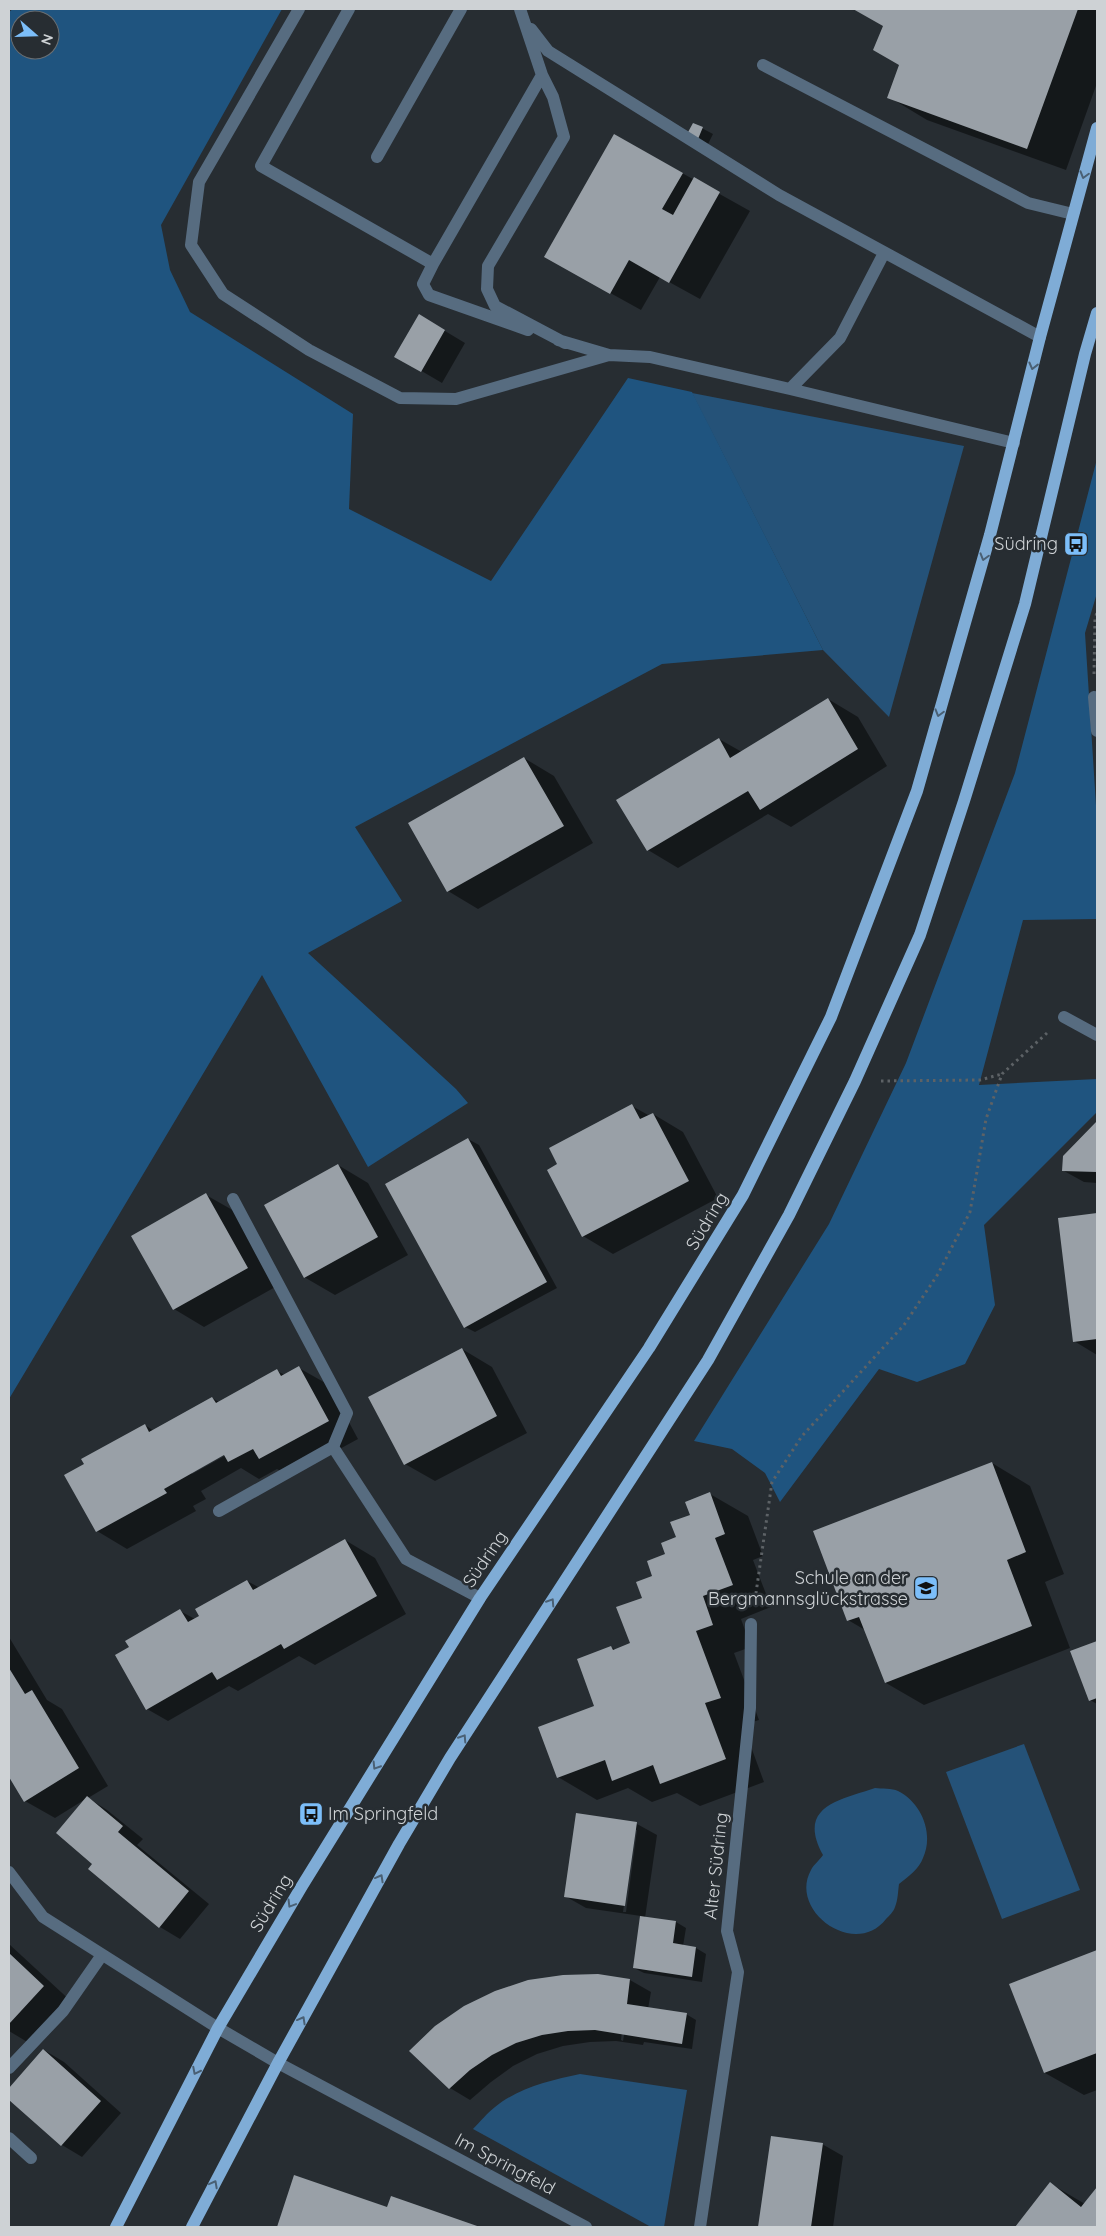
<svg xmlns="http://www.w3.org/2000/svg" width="1106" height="2236" viewBox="0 0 1106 2236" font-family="Quicksand,sans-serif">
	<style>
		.green { fill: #255278 }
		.forest { fill: #1f547f; fill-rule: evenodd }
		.shadow { fill: #0007; fill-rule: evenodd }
		.building { fill: #99a0a7 }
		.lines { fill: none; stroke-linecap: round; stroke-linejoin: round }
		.path { stroke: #5d6266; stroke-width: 3; stroke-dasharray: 2.5 4; stroke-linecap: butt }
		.minor { stroke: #576c80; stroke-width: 12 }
		.major { stroke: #7facd6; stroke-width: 12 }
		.oneway { stroke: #4a6074 }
		.labels { text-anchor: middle; stroke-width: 5; stroke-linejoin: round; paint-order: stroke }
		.poi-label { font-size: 18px; fill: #ced2d5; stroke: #272d32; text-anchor: end }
		.street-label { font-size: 18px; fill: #ced2d5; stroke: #272d32 }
	</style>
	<rect width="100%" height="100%" fill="#272d32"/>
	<path class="green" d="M 692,393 L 964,446 L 889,717 L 823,650 Z
		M 1024,1744 L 1080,1890 L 1002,1919 L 946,1772 Z
		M 875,1788 C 882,1789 892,1788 898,1791 C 922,1803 934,1834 923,1858 C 919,1869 908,1877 899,1884 C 898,1891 898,1900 895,1907 C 894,1911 889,1916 886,1919 C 855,1959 788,1911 811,1870 C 814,1864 820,1860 823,1855 C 796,1806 840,1800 875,1788 Z
		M 580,2074 L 687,2090 L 664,2227 L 651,2227 L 473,2129 C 480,2122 487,2113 495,2107 C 518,2088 551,2080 580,2074 Z"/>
	<path class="forest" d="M 13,9 L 282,9 L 161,225 L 170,270 L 190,312 L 353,414 L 349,509 L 491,581 L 628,378 L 692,392 L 823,650 L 662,664 L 355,827 L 402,901 L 308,953 L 456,1089 L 468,1103 L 368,1167 L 262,975 L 9,1399 L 9,12 ZM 20,20 L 50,20 L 50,50 L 20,50 Z
		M 1097,459 L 1097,593 L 1085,633 L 1097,821 L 1097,919 L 1023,920 L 979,1085 L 1097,1079 L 1097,1112 L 984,1225 L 995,1305 L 965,1364 L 917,1382 L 879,1369 L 780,1502 L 765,1473 L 732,1449 L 694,1441 L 829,1224 L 906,1063 L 1015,773 Z"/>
	<path class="shadow" d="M 856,9 L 1097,9 L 1097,83 L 1066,170 L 927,120 L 889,97 L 900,65 L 885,26 Z
		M 694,124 L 713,134 L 708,144 L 699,139 Z
		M 614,135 L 750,211 L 700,299 L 660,277 L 641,310 L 576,274 Z
		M 420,316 L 465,343 L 442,383 L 396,356 Z
		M 828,699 L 858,717 L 887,766 L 791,827 L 768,814 L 678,868 L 648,850 L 719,739 L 742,752 Z
		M 524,758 L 554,776 L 593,843 L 478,909 L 448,891 Z
		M 632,1106 L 650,1116 L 653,1114 L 683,1132 L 718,1198 L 613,1254 L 583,1236 L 559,1165 Z
		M 1097,1123 L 1097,1183 L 1084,1182 L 1064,1171 L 1064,1156 Z
		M 468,1139 L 479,1145 L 557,1288 L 475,1332 L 465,1327 Z
		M 338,1165 L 368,1183 L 408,1255 L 335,1295 L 304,1277 Z
		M 206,1195 L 236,1212 L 277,1286 L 204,1327 L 174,1309 Z
		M 1097,1215 L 1097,1355 L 1074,1341 L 1059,1219 Z
		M 462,1349 L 492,1367 L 527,1433 L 435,1481 L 405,1464 Z
		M 299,1368 L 329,1385 L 358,1439 L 290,1476 L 277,1469 L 259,1479 L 241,1468 L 201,1491 L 206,1499 L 193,1506 L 196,1511 L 127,1549 L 97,1531 L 86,1464 L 145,1425 L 154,1431 L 212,1398 L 219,1402 L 277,1371 L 285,1375 ZM 229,1450 L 230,1453 L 192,1474 L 191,1472 Z
		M 992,1463 L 1030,1486 L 1064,1574 L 1045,1582 L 1070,1648 L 924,1705 L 886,1683 L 865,1630 L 848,1620 Z
		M 710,1494 L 748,1516 L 763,1556 L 753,1560 L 771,1607 L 741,1619 L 751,1647 L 734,1653 L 759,1720 L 743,1725 L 764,1782 L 700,1806 L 677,1793 L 652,1802 L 628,1788 L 597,1800 L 558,1777 L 596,1707 L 611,1647 L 616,1650 L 631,1644 L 644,1598 L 654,1577 L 691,1515 Z
		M 345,1540 L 375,1558 L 406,1614 L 315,1665 L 299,1656 L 238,1691 L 229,1686 L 168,1721 L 147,1709 L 130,1648 L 180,1611 L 195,1619 L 247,1581 L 260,1588 Z
		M 9,1637 L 47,1700 L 62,1709 L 108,1786 L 88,1798 L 107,1810 L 143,1839 L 137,1845 L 209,1904 L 180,1939 L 160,1927 L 94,1863 L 84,1800 L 55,1818 L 25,1801 L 9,1775 Z
		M 1097,1642 L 1097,1704 L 1090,1700 L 1072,1652 Z
		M 637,1824 L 657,1835 L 645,1918 L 676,1922 L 686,1928 L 683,1946 L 696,1948 L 706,1954 L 702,1982 L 644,1973 L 634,1968 L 641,1916 L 586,1908 L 565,1896 ZM 635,1830 L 637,1830 L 626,1912 L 623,1912 Z
		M 9,1944 L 74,2004 L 34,2046 L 9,2031 Z
		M 1097,1951 L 1097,2090 L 1084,2095 L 1045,2073 L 1011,1985 Z
		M 598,1976 L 630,1980 L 651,1992 L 648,2009 L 686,2014 L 696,2020 L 692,2049 L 644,2042 L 643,2045 L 616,2041 L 590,2042 L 563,2046 L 537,2054 L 513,2066 L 491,2082 L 470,2100 L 450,2088 L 410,2051 ZM 623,2022 L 626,2023 L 623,2041 L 621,2040 Z
		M 44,2050 L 64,2062 L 121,2113 L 82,2157 L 62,2145 L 9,2098 L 9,2089 Z
		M 772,2137 L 822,2144 L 843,2156 L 833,2227 L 759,2227 Z
		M 295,2177 L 388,2209 L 391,2198 L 477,2227 L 278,2227 Z
		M 1051,2184 L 1085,2204 L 1097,2189 L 1097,2227 L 1016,2227 Z"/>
	<path class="building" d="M 853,9 L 1078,9 L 1027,149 L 887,98 L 899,65 L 873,50 L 883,26 Z
		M 693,123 L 703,127 L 698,139 L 687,134 Z
		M 614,134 L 683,173 L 662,209 L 673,215 L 694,177 L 720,192 L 669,283 L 629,260 L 610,294 L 544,257 Z
		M 419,314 L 445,330 L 421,372 L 394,357 Z
		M 828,698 L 858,749 L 760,810 L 748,791 L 647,851 L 616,800 L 719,738 L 730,758 Z
		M 524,757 L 564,826 L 447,892 L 408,823 Z
		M 632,1104 L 640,1119 L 653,1113 L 689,1181 L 582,1237 L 547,1170 L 557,1164 L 549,1148 Z
		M 1097,1121 L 1097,1172 L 1062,1171 L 1063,1156 Z
		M 468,1138 L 547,1282 L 464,1328 L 385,1184 Z
		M 338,1164 L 378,1237 L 304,1278 L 264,1205 Z
		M 206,1193 L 248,1268 L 173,1310 L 131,1236 Z
		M 1097,1213 L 1097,1339 L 1073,1342 L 1058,1218 Z
		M 462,1348 L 497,1416 L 404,1465 L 368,1397 Z
		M 299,1366 L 329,1421 L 259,1459 L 253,1449 L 228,1462 L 224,1455 L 164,1489 L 167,1493 L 96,1532 L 64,1475 L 84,1464 L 81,1459 L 145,1424 L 149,1432 L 212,1397 L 216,1403 L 277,1369 L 281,1376 Z
		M 992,1462 L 1026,1552 L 1007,1560 L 1032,1626 L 885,1683 L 859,1617 L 847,1621 L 813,1531 Z
		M 710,1492 L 725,1534 L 715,1538 L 733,1585 L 703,1596 L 713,1625 L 696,1631 L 721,1698 L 705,1703 L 726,1759 L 660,1784 L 653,1765 L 612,1781 L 605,1760 L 557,1778 L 538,1727 L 594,1706 L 577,1659 L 611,1646 L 613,1650 L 630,1643 L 616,1607 L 642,1598 L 636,1582 L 652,1576 L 647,1561 L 665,1554 L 661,1543 L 676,1537 L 670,1522 L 690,1515 L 685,1502 Z
		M 345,1539 L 377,1596 L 284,1649 L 281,1644 L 217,1680 L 212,1672 L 146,1710 L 115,1655 L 129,1647 L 125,1641 L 180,1609 L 188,1622 L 199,1616 L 195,1609 L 247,1580 L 253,1590 Z
		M 1097,1641 L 1097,1698 L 1089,1701 L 1070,1651 Z
		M 9,1668 L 25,1694 L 32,1690 L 79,1768 L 24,1802 L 9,1777 Z
		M 87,1796 L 123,1826 L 118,1832 L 189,1891 L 159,1928 L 88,1869 L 92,1864 L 56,1833 Z
		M 576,1813 L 637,1822 L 625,1906 L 564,1897 Z
		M 640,1916 L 676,1921 L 673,1943 L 696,1947 L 692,1977 L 633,1968 Z
		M 1097,1950 L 1097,2053 L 1044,2073 L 1009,1984 Z
		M 9,1953 L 44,1986 L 9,2024 Z
		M 598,1974 L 630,1979 L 627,2004 L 687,2013 L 682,2044 L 595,2030 L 568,2031 L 542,2035 L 516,2043 L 492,2055 L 470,2070 L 449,2089 L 409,2051 L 435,2026 L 464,2006 L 495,1991 L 528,1980 L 563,1975 Z
		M 43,2049 L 101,2101 L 61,2146 L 9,2100 L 9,2088 Z
		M 771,2136 L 823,2143 L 811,2227 L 758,2227 Z
		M 294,2175 L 387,2207 L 391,2196 L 480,2227 L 277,2227 Z
		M 1050,2182 L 1081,2207 L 1097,2187 L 1097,2227 L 1015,2227 Z"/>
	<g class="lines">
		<path class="path" d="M 1094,674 L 1095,618 L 1097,613
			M 881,1081 L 980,1080 L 1002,1074
			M 755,1600 L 772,1482 L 802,1436 L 904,1325 L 938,1274 L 970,1212 L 986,1119 L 1002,1074 L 1047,1033"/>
		<path class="minor" d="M 299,9 L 199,182 L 191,245 L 223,294 L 309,350 L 400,398 L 456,399 L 609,355 L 650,357 L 790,389 L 1014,443
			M 349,9 L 261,166 L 433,264 L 542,75 L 520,9
			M 531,29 L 548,51 L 779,195 L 1040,337
			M 763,65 L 1028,203 L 1073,214
			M 542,75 L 553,97 L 564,137 L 488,266 L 487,289 L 495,306 L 565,343
			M 377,157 L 461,9
			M 433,264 L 423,284 L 429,295 L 528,330
			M 558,340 L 609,355
			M 790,389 L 840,338 L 884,253
			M 1094,697 L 1097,731
			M 1064,1017 L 1097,1035
			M 233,1199 L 347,1413 L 333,1447 L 406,1559 L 480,1598
			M 219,1511 L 333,1447
			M 9,1872 L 43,1917 L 218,2028 L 278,2063 L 586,2227
			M 9,2068 L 63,2011 L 102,1955
			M 9,2138 L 31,2158
			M 700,2227 L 738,1972 L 727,1931 L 750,1708 L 751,1624"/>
		<path class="major" d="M 116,2227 L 218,2028 L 302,1886 L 480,1598 L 649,1348 L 743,1195 L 831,1017 L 917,791 L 990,535 L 1040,337 L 1097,128
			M 192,2227 L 278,2063 L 399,1844 L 450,1758 L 708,1360 L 789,1215 L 855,1081 L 920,935 L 964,801 L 1025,604 L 1085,354 L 1097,313"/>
	</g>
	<defs><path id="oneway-chevron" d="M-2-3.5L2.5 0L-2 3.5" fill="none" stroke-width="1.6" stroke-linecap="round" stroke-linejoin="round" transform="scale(1.25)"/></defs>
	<g class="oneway">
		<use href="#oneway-chevron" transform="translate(1084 175) rotate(106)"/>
		<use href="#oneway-chevron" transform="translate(1033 366) rotate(104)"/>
		<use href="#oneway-chevron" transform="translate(984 557) rotate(106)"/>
		<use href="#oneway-chevron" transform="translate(939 713) rotate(106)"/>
		<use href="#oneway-chevron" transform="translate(551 1602) rotate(-57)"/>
		<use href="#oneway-chevron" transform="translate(463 1738) rotate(-57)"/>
		<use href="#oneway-chevron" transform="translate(376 1766) rotate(122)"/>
		<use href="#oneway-chevron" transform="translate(380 1878) rotate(-61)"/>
		<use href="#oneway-chevron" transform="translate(291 1904) rotate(121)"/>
		<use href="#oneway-chevron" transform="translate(302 2020) rotate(-61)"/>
		<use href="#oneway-chevron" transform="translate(196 2071) rotate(117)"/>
		<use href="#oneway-chevron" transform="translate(214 2184) rotate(-62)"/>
	</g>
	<defs>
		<symbol id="bus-square" viewBox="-11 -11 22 22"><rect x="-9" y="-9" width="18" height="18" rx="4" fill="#7cbef9" stroke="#272d32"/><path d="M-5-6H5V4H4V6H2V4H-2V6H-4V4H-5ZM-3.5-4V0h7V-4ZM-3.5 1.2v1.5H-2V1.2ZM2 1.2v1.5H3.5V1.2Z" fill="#111"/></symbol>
		<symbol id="school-square" viewBox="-11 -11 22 22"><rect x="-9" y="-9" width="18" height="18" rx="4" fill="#7cbef9" stroke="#272d32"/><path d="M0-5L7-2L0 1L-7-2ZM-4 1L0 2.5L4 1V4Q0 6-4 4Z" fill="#111"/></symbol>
	</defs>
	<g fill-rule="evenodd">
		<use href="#bus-square" x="1062" y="530" width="28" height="28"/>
		<use href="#school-square" x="912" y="1574" width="28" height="28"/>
		<use href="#bus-square" x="297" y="1800" width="28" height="28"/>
	</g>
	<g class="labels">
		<g class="poi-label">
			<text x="1058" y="550">Südring</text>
			<text x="908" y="1584">Schule an der<tspan x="908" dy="21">Bergmannsglückstrasse</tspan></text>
			<text x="328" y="1820" text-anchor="start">Im Springfeld</text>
		</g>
		<g class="street-label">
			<text transform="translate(707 1221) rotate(-59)" y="6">Südring</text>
			<text transform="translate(485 1559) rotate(-56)" y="6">Südring</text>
			<text transform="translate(716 1866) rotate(-84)" y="6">Alter Südring</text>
			<text transform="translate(271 1903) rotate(-59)" y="6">Südring</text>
			<text transform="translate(505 2164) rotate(28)" y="6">Im Springfeld</text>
		</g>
	</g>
	<rect width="1106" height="2236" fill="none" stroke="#ced2d5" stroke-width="20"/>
	<g transform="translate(35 35) rotate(110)"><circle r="24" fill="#272d32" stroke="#6a6f73"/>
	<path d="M0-4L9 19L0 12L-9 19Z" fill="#7cbef9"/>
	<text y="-8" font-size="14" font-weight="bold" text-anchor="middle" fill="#ced2d5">N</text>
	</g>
</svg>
